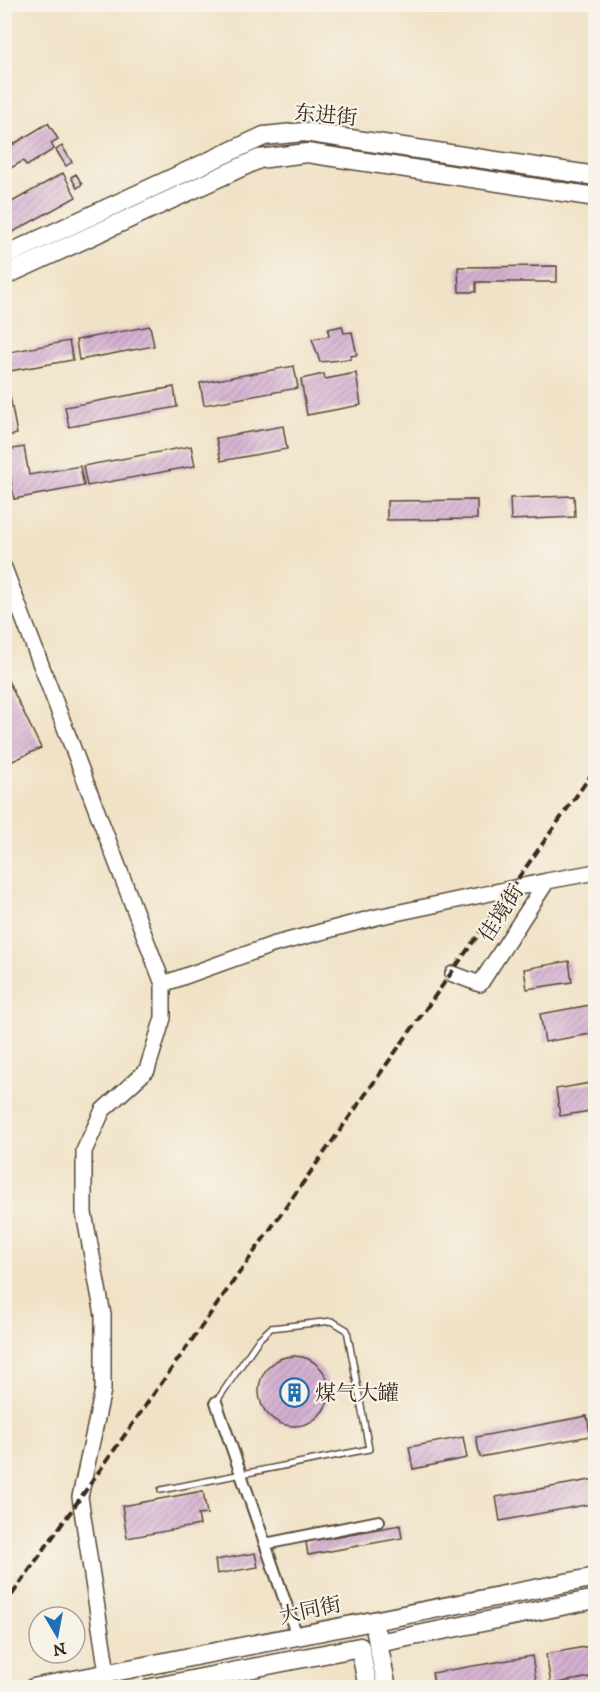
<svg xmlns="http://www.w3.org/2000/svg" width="600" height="1692" viewBox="0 0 600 1692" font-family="'IM FELL DW Pica','Noto Serif SC',serif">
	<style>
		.building { fill: url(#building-hatch) }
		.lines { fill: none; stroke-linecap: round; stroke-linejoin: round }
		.lane-casing { stroke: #564637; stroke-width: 8 }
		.street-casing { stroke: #564637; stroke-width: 14 }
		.secondary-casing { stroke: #564637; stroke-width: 18 }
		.primary-casing { stroke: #564637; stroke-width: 21 }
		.lane { stroke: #fff; stroke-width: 5 }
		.street { stroke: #fff; stroke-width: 10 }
		.secondary { stroke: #fff; stroke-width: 15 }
		.primary { stroke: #fff; stroke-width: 18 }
		.rail { stroke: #3b2a1e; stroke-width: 4; stroke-dasharray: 9 4.5; stroke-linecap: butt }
		.labels { text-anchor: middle; stroke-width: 4.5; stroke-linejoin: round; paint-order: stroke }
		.street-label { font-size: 21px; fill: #3b2a1e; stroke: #f7f3e8 }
		.poi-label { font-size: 21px; fill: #3b2a1e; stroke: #f7f3e8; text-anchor: start }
	</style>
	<defs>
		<pattern id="building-hatch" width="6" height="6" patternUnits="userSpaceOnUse" patternTransform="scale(1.5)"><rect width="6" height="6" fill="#d5b1d2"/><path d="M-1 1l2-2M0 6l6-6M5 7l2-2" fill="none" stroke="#ae90aa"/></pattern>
	</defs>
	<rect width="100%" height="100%" fill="#f7f3e8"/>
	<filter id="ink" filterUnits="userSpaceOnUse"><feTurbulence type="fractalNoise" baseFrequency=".0167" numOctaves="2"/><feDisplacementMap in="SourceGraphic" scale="12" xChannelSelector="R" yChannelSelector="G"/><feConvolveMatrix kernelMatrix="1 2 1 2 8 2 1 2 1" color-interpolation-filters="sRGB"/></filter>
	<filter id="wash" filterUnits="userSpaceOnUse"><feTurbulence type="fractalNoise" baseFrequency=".008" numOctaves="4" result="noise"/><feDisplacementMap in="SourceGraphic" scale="24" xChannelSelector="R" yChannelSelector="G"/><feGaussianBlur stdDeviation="1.35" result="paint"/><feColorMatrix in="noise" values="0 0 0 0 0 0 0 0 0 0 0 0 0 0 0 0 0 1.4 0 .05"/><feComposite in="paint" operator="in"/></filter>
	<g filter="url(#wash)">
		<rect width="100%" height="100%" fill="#f0e2c6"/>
		<g id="blocks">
			<path class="building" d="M 48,123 L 58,139 L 51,143 L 54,149 L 27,166 L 23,161 L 4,172 L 4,150 Z
				M 62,146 L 72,162 L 66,166 L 56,150 Z
				M 63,173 L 76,197 L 4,237 L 4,188 L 12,202 Z
				M 76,174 L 82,184 L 77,188 L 71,177 Z
				M 557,266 L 557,282 L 476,282 L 476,292 L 459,292 L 458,267 Z
				M 150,326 L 154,346 L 79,360 L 76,340 Z
				M 342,326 L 344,333 L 352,332 L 357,355 L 351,356 L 351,359 L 320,362 L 312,339 L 329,336 L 328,329 Z
				M 69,341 L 73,360 L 4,372 L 4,353 Z
				M 294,366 L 298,388 L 204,405 L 200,383 Z
				M 356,373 L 361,405 L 307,415 L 301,379 L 324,374 L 325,379 Z
				M 4,380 L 7,380 L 17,434 L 4,437 Z
				M 174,387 L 177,407 L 69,427 L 65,407 Z
				M 283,426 L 287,449 L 221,461 L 216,438 Z
				M 191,446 L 195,466 L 87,486 L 83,466 Z
				M 24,447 L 29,475 L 80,466 L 84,486 L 14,499 L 6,450 Z
				M 574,496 L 575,517 L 511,520 L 510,498 Z
				M 477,500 L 477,519 L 387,520 L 387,501 Z
				M 4,672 L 41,748 L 4,765 Z
				M 569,961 L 572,982 L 527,989 L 524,969 Z
				M 596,1004 L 596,1033 L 545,1042 L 540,1014 Z
				M 596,1082 L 596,1110 L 560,1116 L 556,1089 Z
				M259 1391a35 35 0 1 1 70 0a35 35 0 1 1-70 0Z
				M 587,1416 L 590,1436 L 480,1457 L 476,1437 Z
				M 463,1437 L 467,1458 L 413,1469 L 409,1447 Z
				M 596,1479 L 596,1503 L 500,1521 L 496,1497 Z
				M 203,1491 L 207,1514 L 198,1515 L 200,1525 L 127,1538 L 122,1506 Z
				M 400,1525 L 402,1538 L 308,1555 L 306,1542 Z
				M 255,1553 L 258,1567 L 217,1574 L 215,1560 Z
				M 596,1645 L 596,1676 L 551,1684 L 546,1654 Z
				M 532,1656 L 537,1686 L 435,1688 L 432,1673 Z"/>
		</g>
	</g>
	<g filter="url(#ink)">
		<use href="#blocks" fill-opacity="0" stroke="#564637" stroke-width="1.5"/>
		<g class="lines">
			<defs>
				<path id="lane" d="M 161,1490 L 369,1449 L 347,1330 L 332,1321 L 271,1328 L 259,1339 L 216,1402"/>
				<path id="street" d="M 216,1402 L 297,1636
					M 265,1544 L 379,1521"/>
				<path id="secondary" d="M 4,568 L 163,984 L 163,1018 L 147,1070 L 103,1110 L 84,1151 L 84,1213 L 103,1315 L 103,1390 L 80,1497 L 107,1673
					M 453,974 L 480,984 L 547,881 L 596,872
					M 163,984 L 272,945 L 377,917 L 547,881"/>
				<path id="primary" d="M 4,256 L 264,136 L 304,132 L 596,176
					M 4,276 L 259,159 L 307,153 L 596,197
					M 376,1633 L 387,1688
					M 378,1643 L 596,1599
					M 33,1688 L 596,1577
					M 151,1688 L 360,1647 L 368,1688"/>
			</defs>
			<use href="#lane" class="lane-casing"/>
			<use href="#street" class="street-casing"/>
			<use href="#secondary" class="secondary-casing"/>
			<use href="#primary" class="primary-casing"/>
			<use href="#lane" class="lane"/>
			<use href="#street" class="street"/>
			<use href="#secondary" class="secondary"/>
			<use href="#primary" class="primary"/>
			<path class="rail" d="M 4,1606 L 596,768"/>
		</g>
	</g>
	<defs>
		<symbol id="building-ring" viewBox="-11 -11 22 22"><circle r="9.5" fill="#f7f3e8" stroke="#1f6fb2" stroke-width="1.5"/><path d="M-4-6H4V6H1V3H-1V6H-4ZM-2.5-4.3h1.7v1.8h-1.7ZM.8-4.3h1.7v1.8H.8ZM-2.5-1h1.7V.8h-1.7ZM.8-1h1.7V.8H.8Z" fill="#1f6fb2"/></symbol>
	</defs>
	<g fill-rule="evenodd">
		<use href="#building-ring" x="278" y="1376" width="33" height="33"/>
	</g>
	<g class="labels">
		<g class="street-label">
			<text transform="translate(326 115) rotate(5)" y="7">东进街</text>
			<text transform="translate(501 913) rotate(-57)" y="7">佳境街</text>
			<text transform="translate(310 1610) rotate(-12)" y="7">大同街</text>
		</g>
		<g class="poi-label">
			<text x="315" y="1400">煤气大罐</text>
		</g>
	</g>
	<rect width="600" height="1692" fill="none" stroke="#f7f3e8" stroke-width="24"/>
	<g transform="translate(57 1635) rotate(170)"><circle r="28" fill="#f7f3e8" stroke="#aca397" stroke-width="1.5"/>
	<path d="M0-4.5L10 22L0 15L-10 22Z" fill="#1f6fb2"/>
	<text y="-9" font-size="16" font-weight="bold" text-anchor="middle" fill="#3b2a1e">N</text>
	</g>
</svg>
